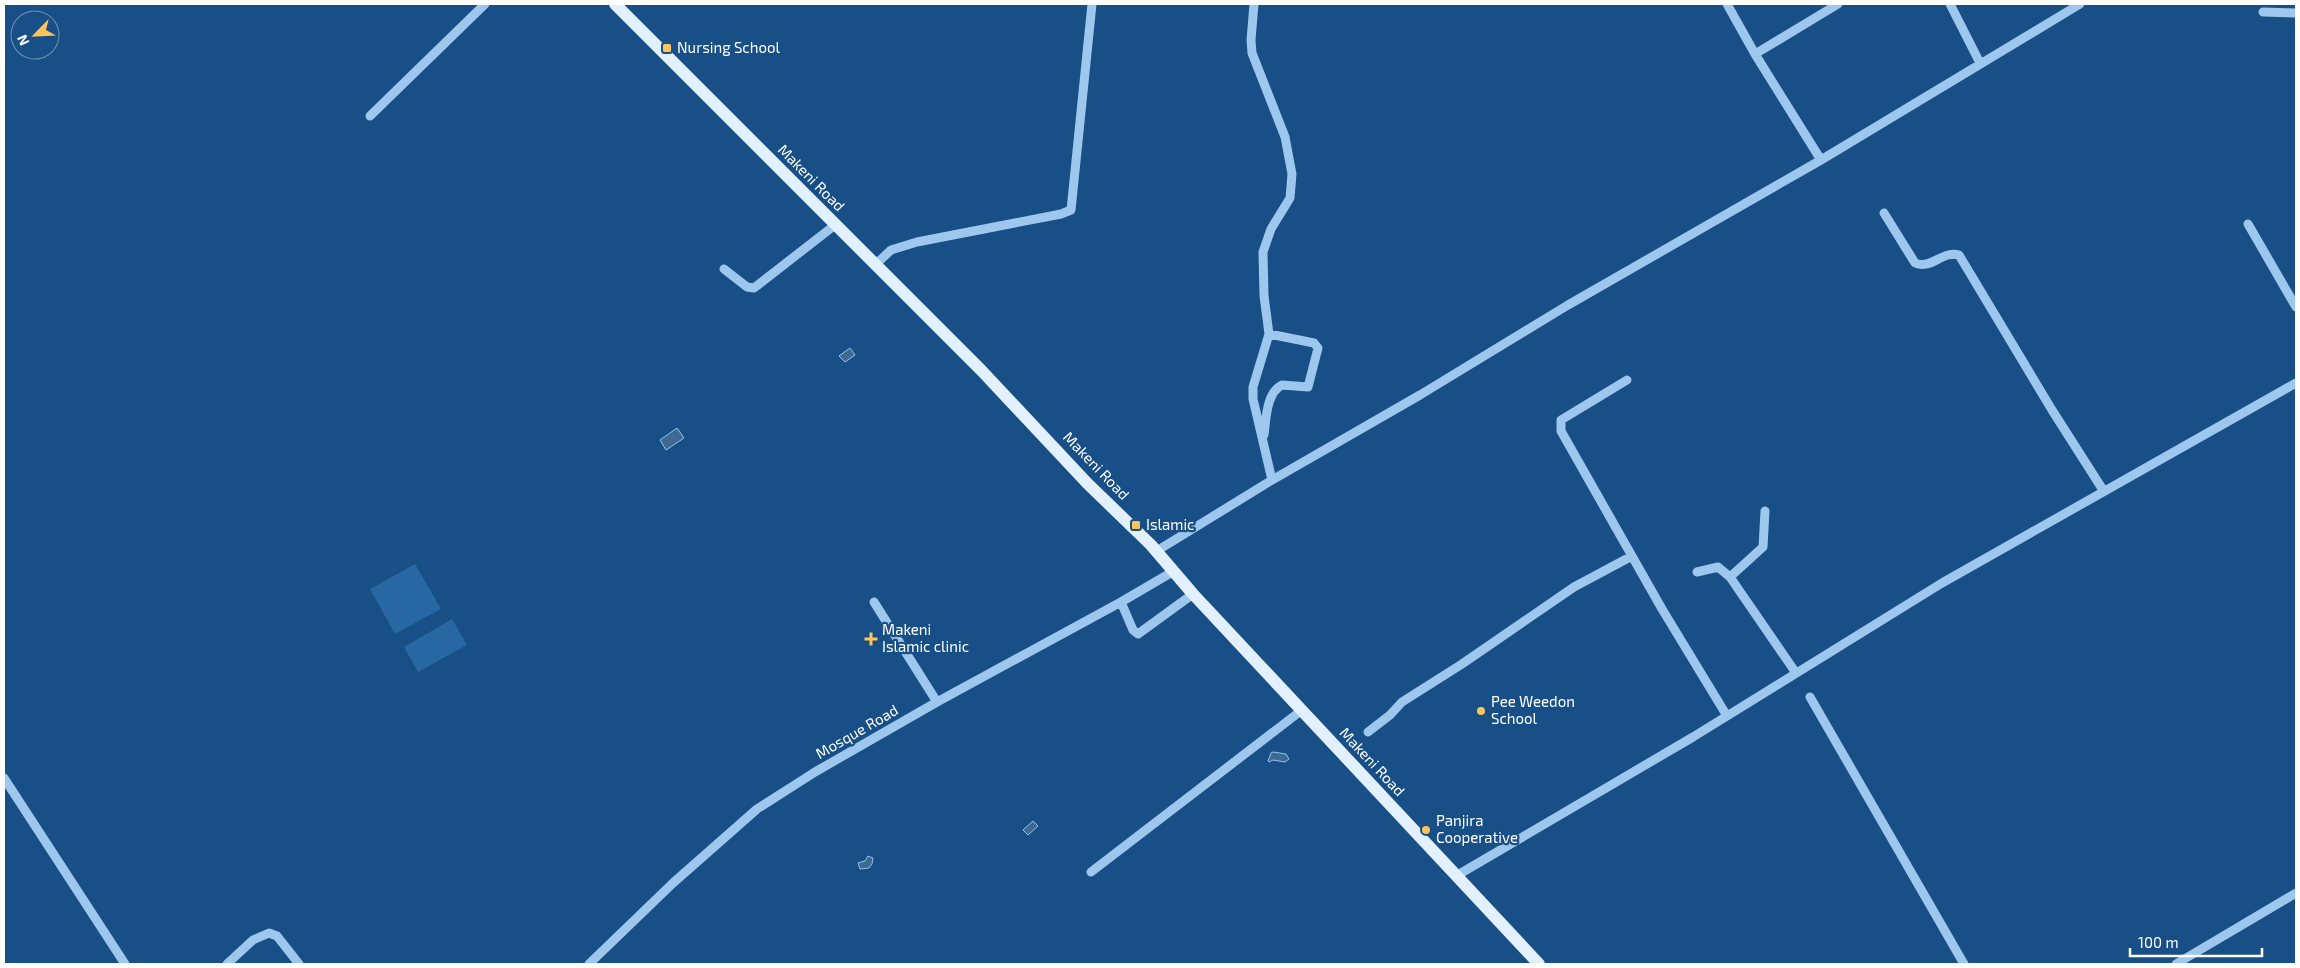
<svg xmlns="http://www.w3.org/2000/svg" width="2300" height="968" viewBox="0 0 2300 968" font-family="'Exo 2',sans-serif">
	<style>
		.green { fill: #2767a4 }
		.water { fill: #406992; stroke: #8fc3f0 }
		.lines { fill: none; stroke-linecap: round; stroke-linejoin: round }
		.minor { stroke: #9dc7ed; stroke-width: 9 }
		.major { stroke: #e3f0ff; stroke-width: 12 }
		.poi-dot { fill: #ffc459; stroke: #174f86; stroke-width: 2 }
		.labels { text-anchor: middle; stroke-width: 4.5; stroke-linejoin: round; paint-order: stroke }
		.poi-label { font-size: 15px; fill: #fff; stroke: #174f86; text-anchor: start }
		.street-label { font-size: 15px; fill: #fff; stroke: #174f86 }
	</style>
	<rect width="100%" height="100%" fill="#174f86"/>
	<path class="green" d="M 415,564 L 441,609 L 395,634 L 370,589 Z
		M 452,619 L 467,645 L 418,672 L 404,647 Z"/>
	<path class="water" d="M 850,348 L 855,355 L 845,362 L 839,356 Z
		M 677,428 L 684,438 L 666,450 L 660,440 Z
		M 1273,752 L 1286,754 L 1289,759 L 1285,762 L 1273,760 L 1269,762 L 1268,761 L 1271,753 Z
		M 1033,821 L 1038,826 L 1028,835 L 1023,830 Z
		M 868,856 L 873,858 L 872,864 L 869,868 L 860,869 L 858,863 L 865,861 Z"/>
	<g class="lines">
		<path class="minor" d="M 1254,4 L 1251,40 L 1252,53 L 1285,137 L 1292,174 L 1290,198 L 1271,229 L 1263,252 L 1264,296 L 1269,334 L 1253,387 L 1253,399 L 1272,480
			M 1727,4 L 1755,54 L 1838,4
			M 1950,4 L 1980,63
			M 2263,12 L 2296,13
			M 1755,54 L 1821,160
			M 370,116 L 485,4
			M 1884,213 L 1915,263 C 1931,270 1943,250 1959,255 L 2052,410 L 2103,490
			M 2248,224 L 2296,307
			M 875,265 L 891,250 L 917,242 L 1061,214 L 1071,210 L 1092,4
			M 724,269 L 747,287 L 754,288 L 835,225
			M 1627,380 L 1561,420 L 1561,431 L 1662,609 L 1727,716
			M 1264,435 C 1266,420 1266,393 1282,385 L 1308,387 L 1318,348 L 1314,343 L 1269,334
			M 1155,552 L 1272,480 L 1420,395 L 1568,305 L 1821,160 L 2080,4
			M 1697,572 L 1718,567 L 1730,577 L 1796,673
			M 1730,577 L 1763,547 L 1765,511
			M 874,602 L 937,702
			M 1121,602 L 1133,630 L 1138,634 L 1193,594
			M 1810,697 L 1964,964
			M 1368,732 L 1390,715 L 1402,702 L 1462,664 L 1574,587 L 1632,556
			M 4,778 L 125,964
			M 1091,872 L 1302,710
			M 1456,876 L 1693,737 L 1942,583 L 2296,383
			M 227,964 L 253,940 L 269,933 L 277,936 L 299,964
			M 589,964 L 673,883 L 757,809 L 815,772 L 937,702 L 1121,602 L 1174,571
			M 2176,964 L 2296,893"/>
		<path class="major" d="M 615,4 L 981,370 L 1087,483 L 1151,545 L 1193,594 L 1539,964"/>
	</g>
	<g class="poi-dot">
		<rect x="662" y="43" width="10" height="10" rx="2.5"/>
		<rect x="1131" y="520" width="10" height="10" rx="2.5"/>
		<path d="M868.5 631.5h5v5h5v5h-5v5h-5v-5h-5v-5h5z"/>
		<circle cx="1481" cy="711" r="5"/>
		<circle cx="1426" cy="830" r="5"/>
	</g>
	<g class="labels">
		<g class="poi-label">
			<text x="677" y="53">Nursing School</text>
			<text x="1146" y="530">Islamic</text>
			<text x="882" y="635">Makeni<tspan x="882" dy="17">Islamic clinic</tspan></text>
			<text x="1491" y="707">Pee Weedon<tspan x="1491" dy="17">School</tspan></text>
			<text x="1436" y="826">Panjira<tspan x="1436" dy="17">Cooperative</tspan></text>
		</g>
		<g class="street-label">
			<text transform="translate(811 178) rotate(45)" y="5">Makeni Road</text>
			<text transform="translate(1096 466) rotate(46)" y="5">Makeni Road</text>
			<text transform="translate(857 732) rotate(-30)" y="5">Mosque Road</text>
			<text transform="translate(1372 762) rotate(47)" y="5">Makeni Road</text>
		</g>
	</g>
	<rect width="2300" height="968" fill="none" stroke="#ffffff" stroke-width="10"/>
	<g transform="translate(35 35) rotate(246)"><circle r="24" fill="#174f86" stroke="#7495b6"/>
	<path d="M0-4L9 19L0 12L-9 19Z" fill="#ffc459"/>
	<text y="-8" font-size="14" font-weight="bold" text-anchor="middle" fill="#ffffff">N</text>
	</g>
	<path d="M2130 948v8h132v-8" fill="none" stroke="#ffffff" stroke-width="2.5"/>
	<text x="2138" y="948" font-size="15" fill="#ffffff" stroke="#174f86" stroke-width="4" paint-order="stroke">100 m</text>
</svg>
